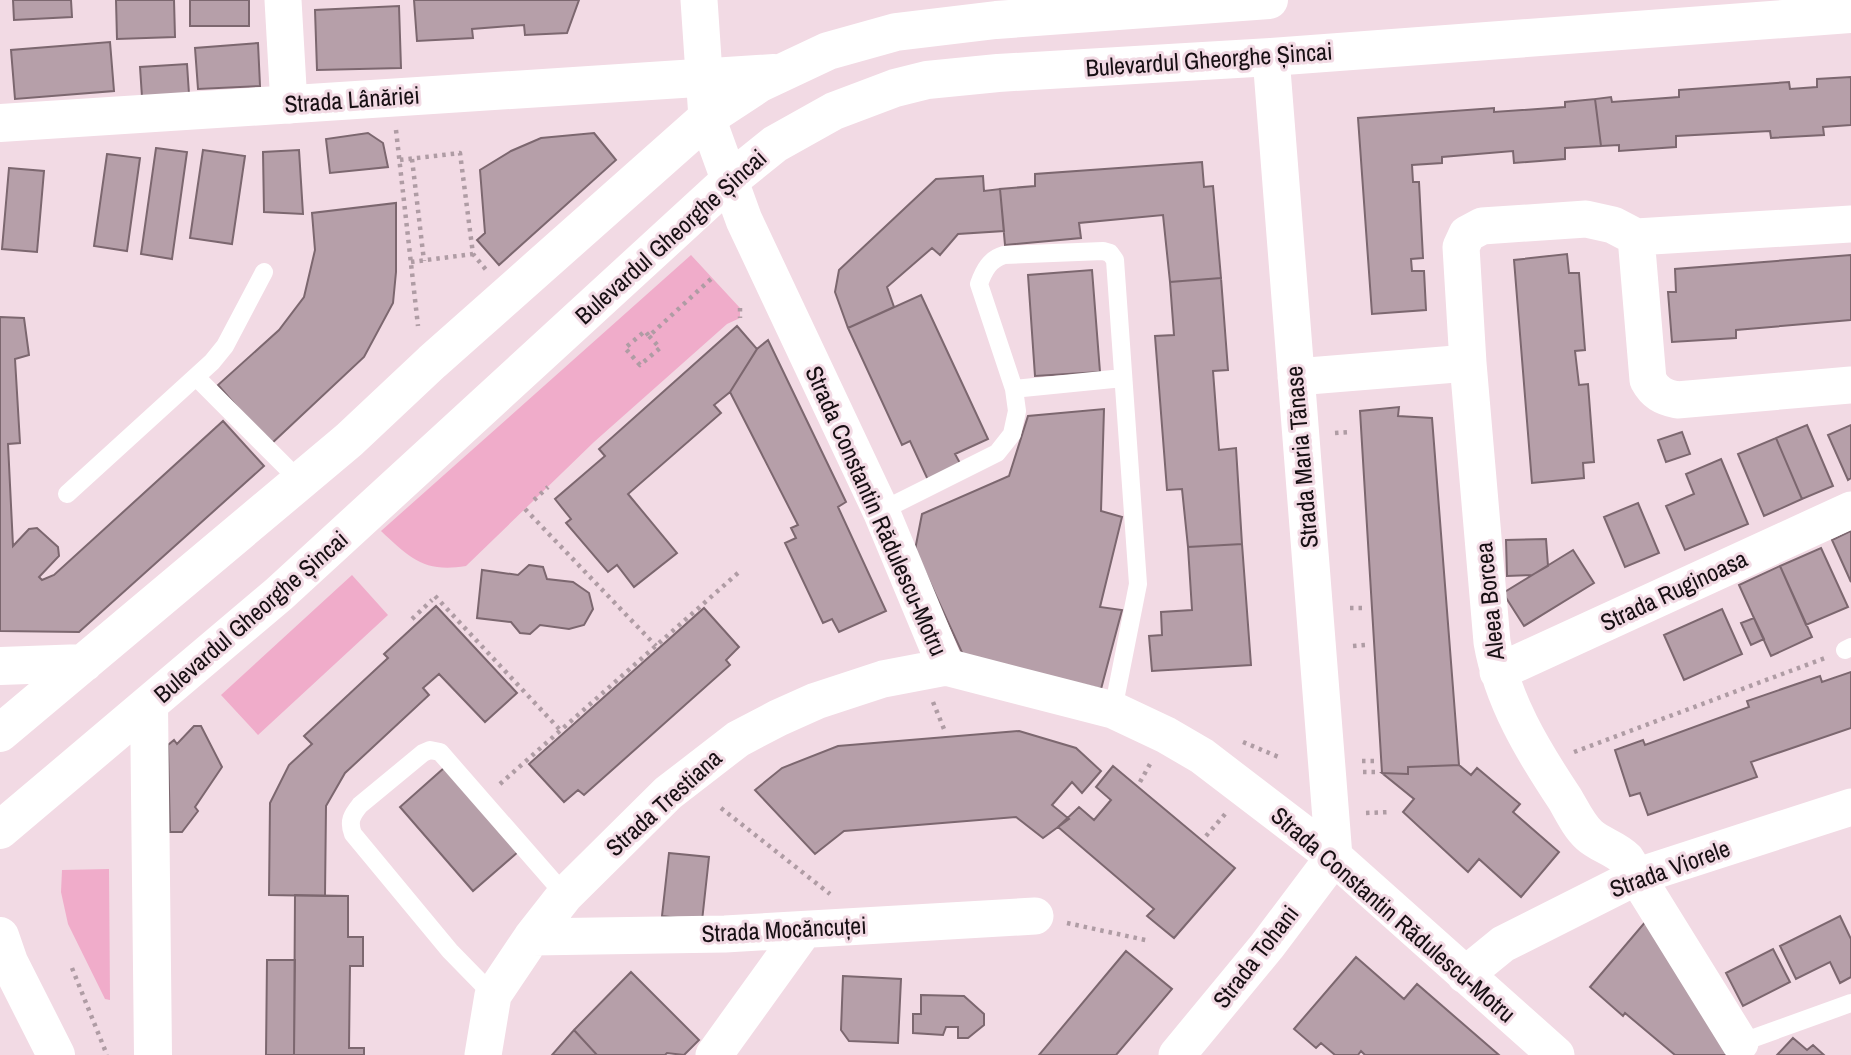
<svg xmlns="http://www.w3.org/2000/svg" width="1851" height="1055" viewBox="0 0 1851 1055" font-family="'Archivo Narrow',sans-serif">
	<style>
		.green { fill: #f0acca }
		.building { fill: #b69fa9; stroke: #7c676f; stroke-width: 2 }
		.lines { fill: none; stroke-linecap: round; stroke-linejoin: round }
		.path { stroke: #af9ca4; stroke-width: 4.5; stroke-dasharray: 3.5 5; stroke-linecap: butt }
		.lane { stroke: #fff; stroke-width: 18 }
		.street { stroke: #fff; stroke-width: 37 }
		.secondary { stroke: #fff; stroke-width: 38 }
		.primary { stroke: #fff; stroke-width: 38 }
		.labels { text-anchor: middle; stroke-width: 6; stroke-linejoin: round; paint-order: stroke }
		.street-label { font-size: 24px; fill: #170f13; stroke: #f2dae4 }
	</style>
	<rect width="100%" height="100%" fill="#f2dae4"/>
	<path class="green" d="M 691,255 L 740,308 L 740,318 L 727,324 L 594,442 L 466,566 C 424,573 410,558 381,531 Z
		M 352,575 L 388,615 L 258,735 L 221,695 Z
		M 109,869 L 110,1000 L 105,999 L 68,924 L 61,892 L 62,870 Z"/>
	<path class="building" d="M 13,0 L 71,0 L 72,17 L 14,20 Z
		M 116,0 L 174,0 L 175,37 L 117,39 Z
		M 190,0 L 249,0 L 249,26 L 190,26 Z
		M 414,0 L 579,0 L 567,33 L 525,35 L 524,25 L 472,29 L 473,38 L 417,41 Z
		M 399,6 L 401,68 L 317,70 L 315,10 Z
		M 110,42 L 114,91 L 15,99 L 11,50 Z
		M 258,43 L 260,86 L 198,89 L 195,48 Z
		M 187,64 L 189,94 L 142,97 L 140,67 Z
		M 1851,77 L 1851,125 L 1823,127 L 1824,135 L 1771,138 L 1770,131 L 1676,136 L 1676,147 L 1619,151 L 1619,145 L 1601,146 L 1595,99 L 1611,97 L 1612,102 L 1679,97 L 1679,90 L 1789,82 L 1790,89 L 1817,87 L 1817,79 Z
		M 1595,99 L 1601,146 L 1565,148 L 1565,159 L 1514,163 L 1513,151 L 1442,157 L 1442,163 L 1412,165 L 1413,182 L 1419,182 L 1423,258 L 1411,259 L 1412,271 L 1424,271 L 1426,310 L 1372,314 L 1358,118 L 1494,108 L 1494,112 L 1565,107 L 1565,102 Z
		M 368,133 L 383,143 L 388,167 L 330,173 L 326,139 Z
		M 594,133 L 616,160 L 499,265 L 477,240 L 485,233 L 480,170 L 511,151 L 541,138 Z
		M 156,148 L 187,152 L 172,259 L 141,254 Z
		M 203,150 L 245,156 L 232,244 L 190,238 Z
		M 299,150 L 303,214 L 264,212 L 263,152 Z
		M 107,154 L 140,158 L 127,251 L 94,246 Z
		M 1202,162 L 1204,187 L 1213,186 L 1221,278 L 1170,282 L 1163,215 L 1079,223 L 1081,238 L 1005,245 L 1000,189 L 1035,186 L 1035,174 Z
		M 9,168 L 44,171 L 37,252 L 2,249 Z
		M 983,176 L 984,191 L 1000,189 L 1004,231 L 958,234 L 940,255 L 932,248 L 887,287 L 894,307 L 848,328 L 835,292 L 839,270 L 936,179 Z
		M 396,203 L 396,272 L 393,303 L 364,357 L 270,445 L 218,385 L 279,330 L 304,297 L 315,250 L 312,213 Z
		M 1567,254 L 1569,273 L 1579,273 L 1585,350 L 1575,351 L 1579,385 L 1588,384 L 1594,462 L 1583,463 L 1584,478 L 1532,483 L 1514,260 Z
		M 1851,255 L 1851,320 L 1736,330 L 1736,338 L 1672,342 L 1668,292 L 1676,292 L 1675,269 Z
		M 1092,270 L 1100,372 L 1035,376 L 1028,275 Z
		M 1221,278 L 1228,370 L 1213,371 L 1219,450 L 1236,448 L 1242,544 L 1188,547 L 1182,489 L 1167,490 L 1155,336 L 1174,335 L 1170,282 Z
		M 921,295 L 988,439 L 955,454 L 961,465 L 928,480 L 910,441 L 902,445 L 848,328 Z
		M 0,317 L 24,318 L 29,355 L 15,359 L 20,443 L 8,444 L 13,546 L 29,529 L 37,528 L 58,547 L 59,556 L 39,577 L 42,580 L 54,575 L 223,421 L 264,466 L 79,632 L 0,631 Z
		M 737,326 L 757,349 L 730,392 L 714,405 L 721,413 L 628,494 L 677,553 L 634,587 L 617,565 L 608,572 L 566,523 L 571,519 L 555,499 L 605,456 L 599,449 Z
		M 768,340 L 846,502 L 838,507 L 886,611 L 839,632 L 832,619 L 823,623 L 785,543 L 796,538 L 791,528 L 798,525 L 730,392 L 757,349 Z
		M 1399,407 L 1398,416 L 1432,418 L 1459,765 L 1408,767 L 1408,774 L 1382,773 L 1360,411 Z
		M 1104,409 L 1101,511 L 1122,517 L 1100,607 L 1122,610 L 1101,689 L 964,657 L 915,550 L 922,514 L 1009,476 L 1028,416 Z
		M 1807,425 L 1833,486 L 1802,499 L 1776,438 Z
		M 1851,425 L 1851,478 L 1848,480 L 1828,435 Z
		M 1682,432 L 1690,454 L 1666,462 L 1658,440 Z
		M 1776,438 L 1802,499 L 1764,516 L 1738,454 Z
		M 1721,459 L 1748,524 L 1685,550 L 1666,506 L 1694,494 L 1686,474 Z
		M 1638,503 L 1659,553 L 1625,567 L 1604,517 Z
		M 1851,531 L 1851,582 L 1832,540 Z
		M 1546,539 L 1548,566 L 1532,575 L 1507,576 L 1506,540 Z
		M 1242,544 L 1251,665 L 1152,671 L 1149,636 L 1162,635 L 1161,612 L 1192,610 L 1188,547 Z
		M 1821,548 L 1848,607 L 1806,625 L 1780,566 Z
		M 1573,550 L 1594,583 L 1524,626 L 1503,593 Z
		M 529,565 L 543,567 L 547,579 L 573,582 L 589,593 L 593,609 L 584,625 L 569,629 L 540,625 L 530,634 L 520,633 L 511,622 L 477,618 L 482,570 L 518,575 Z
		M 1780,566 L 1812,637 L 1771,656 L 1739,585 Z
		M 436,606 L 517,693 L 485,722 L 439,674 L 423,688 L 429,695 L 345,773 L 326,806 L 325,896 L 269,895 L 270,803 L 289,765 L 312,744 L 304,736 L 388,658 L 384,654 Z
		M 704,608 L 739,647 L 726,660 L 730,665 L 584,795 L 578,790 L 564,802 L 529,764 Z
		M 1722,609 L 1742,654 L 1684,680 L 1664,635 Z
		M 1754,618 L 1764,639 L 1751,645 L 1741,623 Z
		M 1851,672 L 1851,728 L 1751,762 L 1757,777 L 1648,815 L 1640,793 L 1630,796 L 1615,750 L 1643,740 L 1645,745 L 1749,707 L 1747,701 L 1820,676 L 1822,682 Z
		M 194,726 L 201,726 L 222,767 L 195,807 L 198,811 L 182,832 L 170,832 L 168,745 L 174,740 L 177,744 Z
		M 1019,731 L 1076,748 L 1101,771 L 1082,793 L 1072,782 L 1052,805 L 1069,819 L 1043,838 L 1016,817 L 844,831 L 815,854 L 755,790 L 782,768 L 838,746 Z
		M 1459,765 L 1471,775 L 1477,768 L 1520,804 L 1513,812 L 1559,852 L 1521,897 L 1479,859 L 1468,872 L 1403,812 L 1414,799 L 1382,773 L 1408,774 L 1408,767 Z
		M 1113,766 L 1235,868 L 1174,938 L 1147,916 L 1154,909 L 1058,827 L 1079,807 L 1094,820 L 1111,800 L 1096,787 Z
		M 444,768 L 518,852 L 473,891 L 400,807 Z
		M 669,853 L 709,857 L 702,921 L 662,916 Z
		M 295,895 L 348,896 L 348,937 L 363,937 L 363,966 L 350,966 L 349,1048 L 364,1048 L 364,1055 L 294,1055 Z
		M 1652,914 L 1732,1055 L 1675,1055 L 1625,1013 L 1623,1016 L 1590,987 Z
		M 1840,916 L 1851,939 L 1851,977 L 1840,983 L 1830,962 L 1796,979 L 1780,946 Z
		M 1773,949 L 1790,982 L 1743,1006 L 1726,973 Z
		M 1126,951 L 1172,989 L 1116,1055 L 1039,1055 Z
		M 1356,957 L 1404,999 L 1417,984 L 1499,1055 L 1365,1055 L 1361,1051 L 1358,1055 L 1335,1055 L 1321,1043 L 1316,1048 L 1294,1029 Z
		M 267,960 L 295,960 L 294,1055 L 266,1055 Z
		M 631,972 L 699,1040 L 684,1055 L 667,1053 L 665,1055 L 597,1055 L 574,1030 Z
		M 843,976 L 901,979 L 898,1043 L 849,1041 L 841,1030 Z
		M 921,995 L 964,996 L 984,1014 L 984,1025 L 968,1038 L 958,1038 L 958,1027 L 946,1027 L 943,1035 L 913,1033 L 913,1014 L 921,1014 Z
		M 574,1030 L 597,1055 L 552,1055 Z
		M 1793,1038 L 1807,1050 L 1813,1045 L 1824,1055 L 1777,1055 Z"/>
	<g class="lines">
		<path class="path" d="M 396,130 L 418,326
			M 412,159 L 424,261
			M 400,160 L 460,153 L 473,254 L 487,271
			M 411,262 L 473,254
			M 740,308 L 740,318
			M 649,336 L 660,348 L 640,365 L 625,348 L 645,331 L 649,336 L 712,278
			M 1335,433 L 1350,432
			M 534,500 L 548,487
			M 525,509 L 656,646
			M 435,596 L 561,731
			M 1350,608 L 1364,608
			M 412,619 L 432,600
			M 1353,646 L 1366,645
			M 933,702 L 944,729
			M 1243,742 L 1281,758
			M 1574,752 L 1825,658
			M 1362,761 L 1375,761
			M 1363,772 L 1376,772
			M 1140,782 L 1150,764
			M 500,784 L 738,573
			M 721,808 L 830,894
			M 1366,813 L 1390,812
			M 1206,836 L 1226,813
			M 1067,923 L 1150,941
			M 72,968 L 107,1055"/>
		<path class="lane" d="M 196,377 L 301,482
			M 1014,389 L 1123,378
			M 67,494 L 212,362 L 225,346 L 264,272
			M 881,511 L 997,453 L 1012,434 L 1017,411 L 1014,389 L 979,284 C 984,270 990,259 1004,255 L 1103,251 L 1110,253 L 1115,260 L 1138,584 L 1113,710
			M 1845,650 L 1851,647
			M 493,995 L 450,951 L 353,834 C 348,821 352,815 360,805 L 423,753 L 430,750 L 440,752 L 565,895
			M 1740,1043 L 1851,1003"/>
		<path class="street" d="M 283,0 L 289,105
			M 699,0 L 707,118 L 744,220 L 881,511 L 946,667 L 1113,710 L 1166,735 L 1202,756 L 1334,857 L 1556,1055
			M 1271,57 L 1334,857
			M 1636,237 L 1648,380 C 1655,393 1663,397 1677,400 L 1851,385
			M 1296,377 L 1468,363
			M 1498,672 L 1851,510
			M 532,937 L 725,934 L 1035,916
			M 1465,975 L 1503,944 L 1638,876 L 1851,807
			M 1740,1043 L 1626,859 C 1615,848 1600,845 1589,835 C 1579,826 1572,811 1565,799 C 1533,751 1502,700 1492,642 L 1468,363 L 1461,247 L 1467,234 L 1482,226 L 1586,219 L 1613,225 L 1636,237 L 1851,224
			M 483,1055 L 493,995 L 532,937 L 565,895 L 668,793 L 738,739 L 778,718 L 816,701 L 883,679 L 946,667
			M 714,1055 L 804,930
			M 1177,1055 L 1267,946 L 1334,857"/>
		<path class="secondary" d="M 0,123 L 774,73
			M 0,666 L 84,663
			M 149,705 L 153,1055
			M 0,733 L 349,440 L 432,362 L 707,118 L 760,83 L 828,51 L 896,32 L 996,20 L 1269,0
			M 0,830 L 279,594 L 729,181 L 775,144 L 834,111 L 895,88 L 927,80 L 998,73 L 1271,57 L 1851,14"/>
		<path class="primary" d="M 0,936 L 9,962 L 56,1055"/>
	</g>
	<g class="labels">
		<g class="street-label">
			<text transform="translate(1209 60) rotate(-4)" y="8">Bulevardul Gheorghe Șincai</text>
			<text transform="translate(352 100) rotate(-4)" y="8">Strada Lânăriei</text>
			<text transform="translate(671 237) rotate(-42)" y="8">Bulevardul Gheorghe Șincai</text>
			<text transform="translate(1302 457) rotate(-95)" y="8">Strada Maria Tănase</text>
			<text transform="translate(876 511) rotate(66)" y="8">Strada Constantin Rădulescu-Motru</text>
			<text transform="translate(1674 591) rotate(-25)" y="8">Strada Ruginoasa</text>
			<text transform="translate(1490 601) rotate(-96)" y="8">Aleea Borcea</text>
			<text transform="translate(251 617) rotate(-41)" y="8">Bulevardul Gheorghe Șincai</text>
			<text transform="translate(664 803) rotate(-42)" y="8">Strada Trestiana</text>
			<text transform="translate(1670 869) rotate(-20)" y="8">Strada Viorele</text>
			<text transform="translate(1393 915) rotate(41)" y="8">Strada Constantin Rădulescu-Motru</text>
			<text transform="translate(784 930) rotate(-3)" y="8">Strada Mocăncuței</text>
			<text transform="translate(1256 957) rotate(-52)" y="8">Strada Tohani</text>
		</g>
	</g>
</svg>
